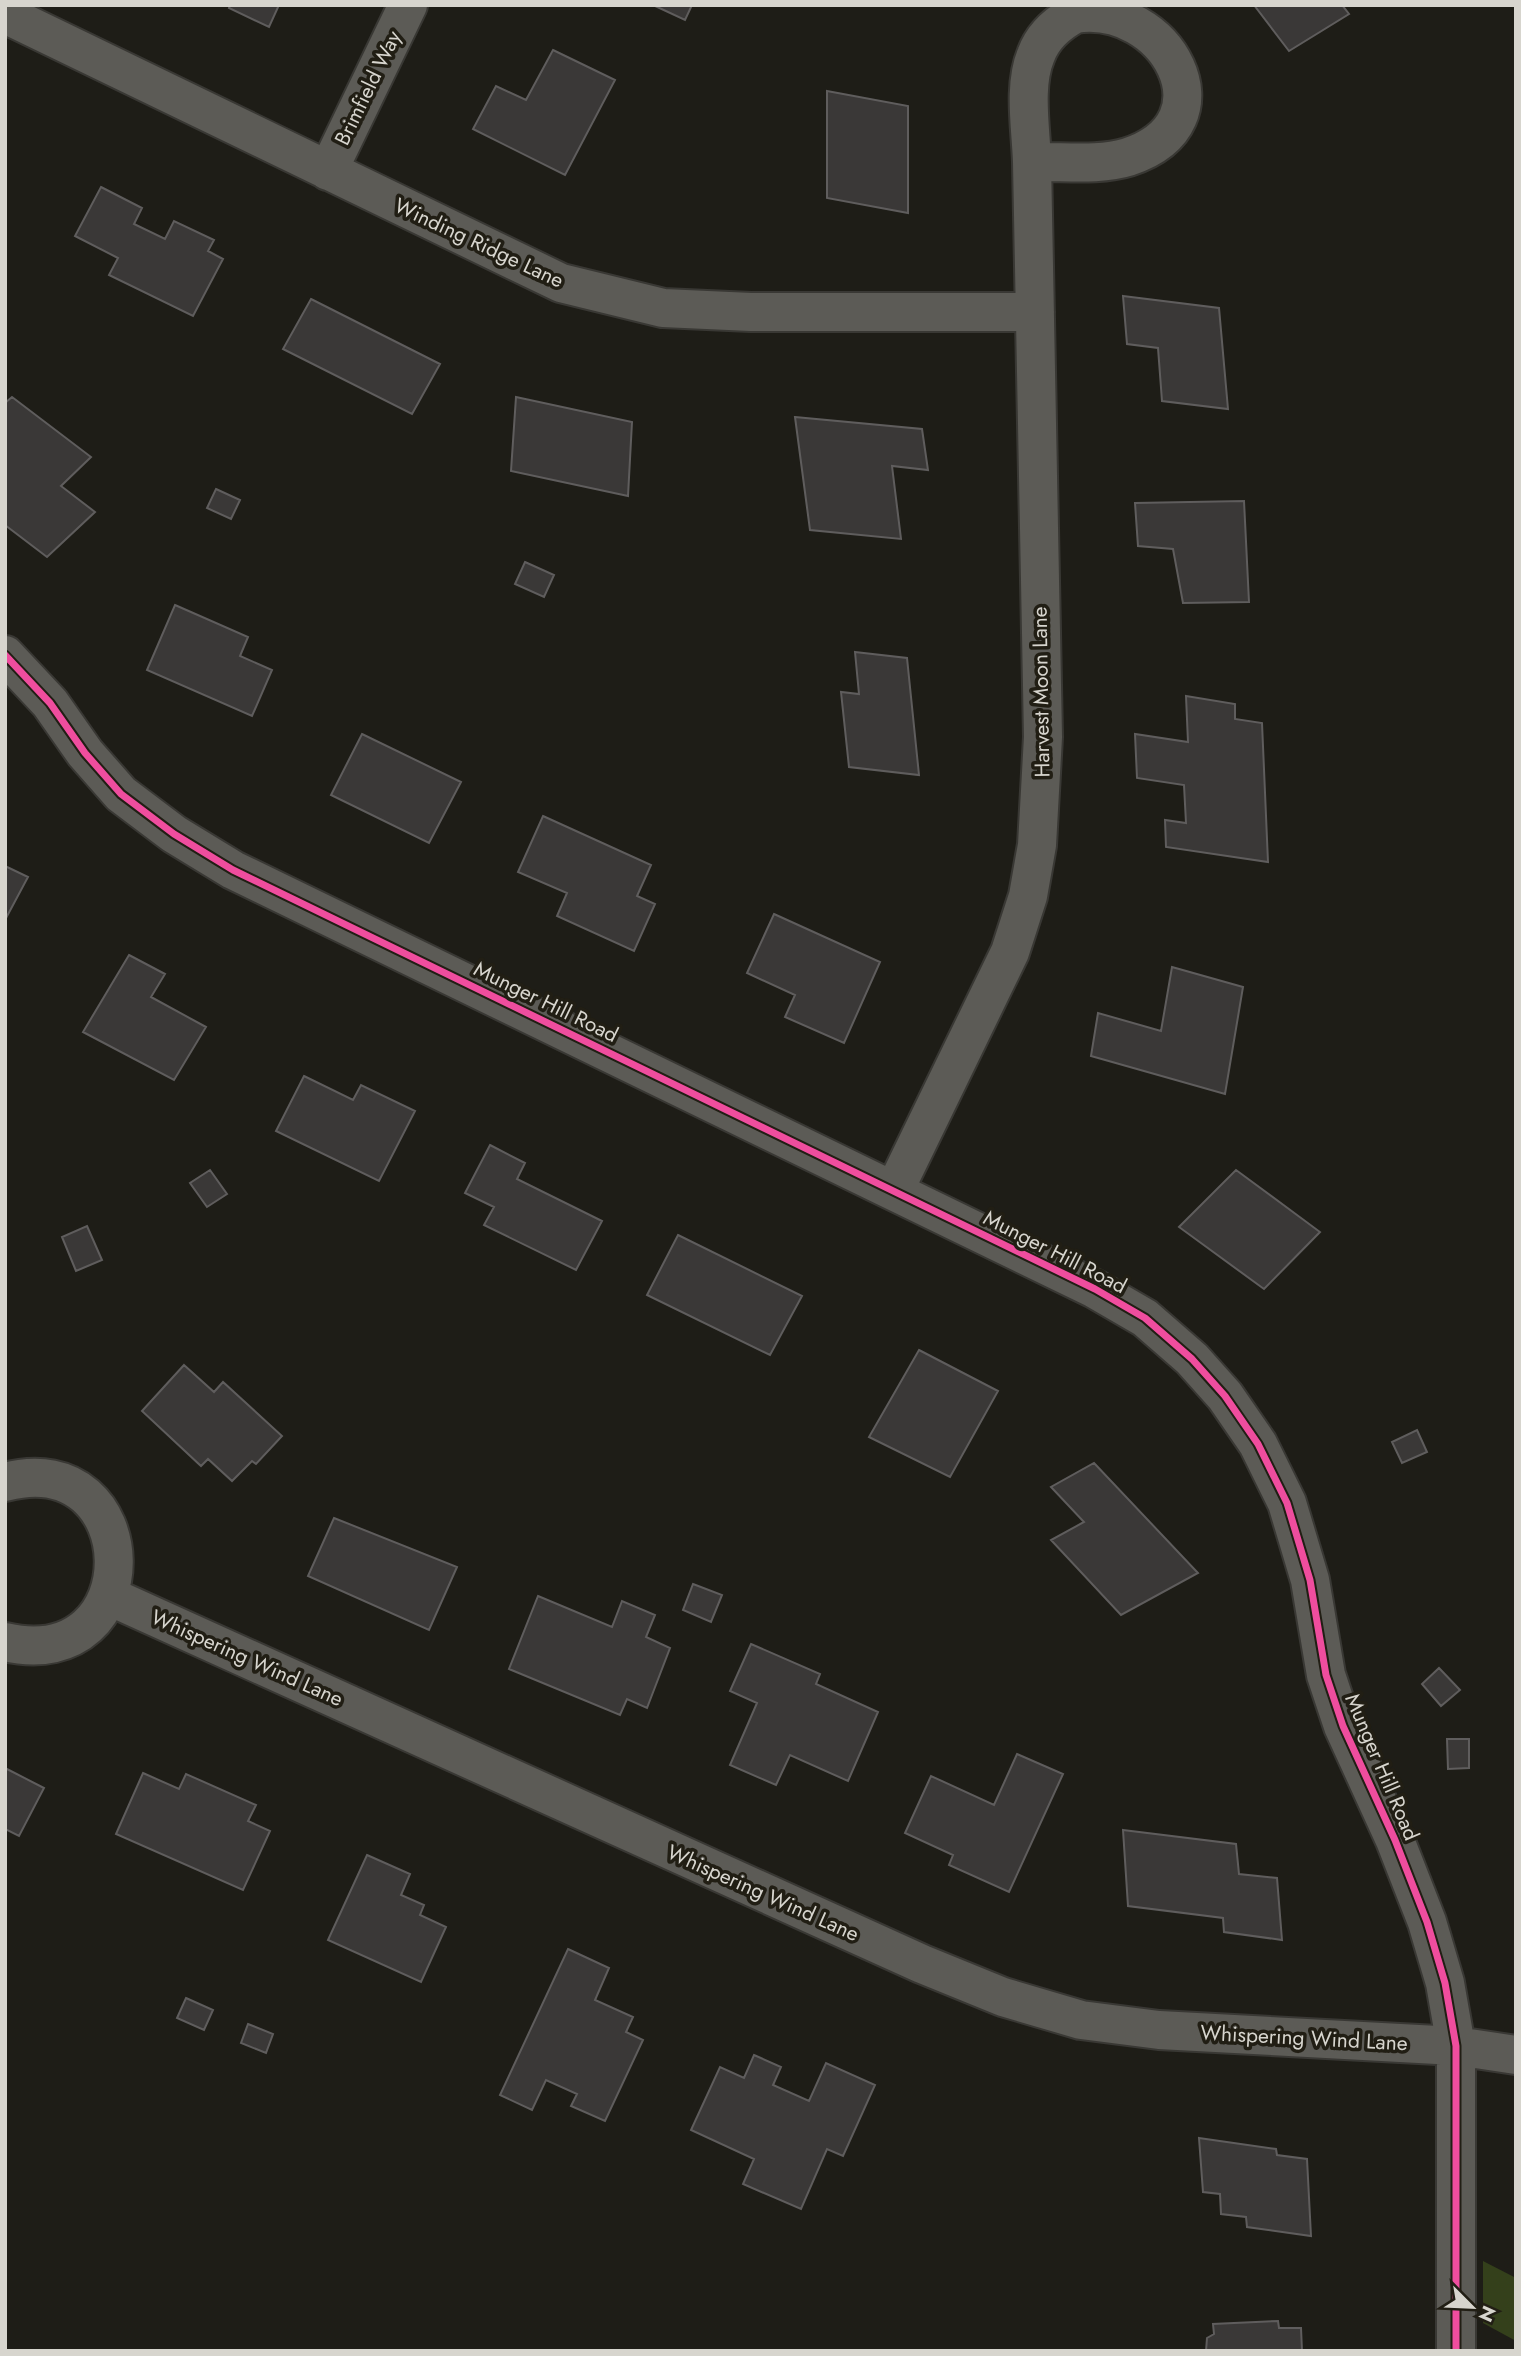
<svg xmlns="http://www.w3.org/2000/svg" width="1521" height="2356" viewBox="0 0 1521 2356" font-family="Jost,sans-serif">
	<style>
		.green { fill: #34401b }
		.building { fill: #3a3837; stroke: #5f5d5d; stroke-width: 2 }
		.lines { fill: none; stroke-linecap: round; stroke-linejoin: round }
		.street-casing { stroke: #393834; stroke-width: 42 }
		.street { stroke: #5c5b56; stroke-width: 38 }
		.cycleway-casing { stroke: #211e14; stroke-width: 11 }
		.cycleway { stroke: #ef4d9e; stroke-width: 7 }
		.labels { text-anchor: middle; stroke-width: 7; stroke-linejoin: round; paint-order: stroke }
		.street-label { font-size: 21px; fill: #d7d5ce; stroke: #211e14 }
	</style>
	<rect width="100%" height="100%" fill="#1e1d17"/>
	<path class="green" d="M 1483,2261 L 1516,2278 L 1516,2341 L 1483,2323 Z"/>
	<path class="building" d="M 230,5 L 279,5 L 269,27 L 229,8 Z
		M 653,5 L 692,5 L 685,20 Z
		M 1254,5 L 1342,5 L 1349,14 L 1289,51 Z
		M 553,50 L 615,80 L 565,175 L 473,129 L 496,86 L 526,100 Z
		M 827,91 L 908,106 L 908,213 L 827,198 Z
		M 101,187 L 142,208 L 134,224 L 165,239 L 174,221 L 214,240 L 208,251 L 223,259 L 193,316 L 109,275 L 118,258 L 75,236 Z
		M 1123,296 L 1219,308 L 1228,409 L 1162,401 L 1158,348 L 1127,344 Z
		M 311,299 L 440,364 L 412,414 L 283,349 Z
		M 12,397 L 91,457 L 61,486 L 95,512 L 47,557 L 5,525 L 5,403 Z
		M 516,397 L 632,422 L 628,496 L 511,471 Z
		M 795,417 L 922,429 L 928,470 L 892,466 L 901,539 L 810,530 Z
		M 216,489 L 240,500 L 231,519 L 207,508 Z
		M 1244,501 L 1249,602 L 1183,603 L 1173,549 L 1138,546 L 1135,503 Z
		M 525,562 L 554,575 L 544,597 L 515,584 Z
		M 175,605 L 248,637 L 240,656 L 272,670 L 252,716 L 147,670 Z
		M 855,652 L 907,658 L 919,775 L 849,767 L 841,692 L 859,694 Z
		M 1186,696 L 1235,704 L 1235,719 L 1262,723 L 1268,862 L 1166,847 L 1165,820 L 1186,823 L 1184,785 L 1137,778 L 1135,734 L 1188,742 Z
		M 362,734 L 461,782 L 429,843 L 331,795 Z
		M 543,816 L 651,865 L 637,896 L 655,904 L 634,951 L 557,916 L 567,893 L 518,872 Z
		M 5,866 L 28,877 L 5,920 Z
		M 774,914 L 880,962 L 844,1043 L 785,1017 L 795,995 L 747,973 Z
		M 129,955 L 165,974 L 151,997 L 206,1027 L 174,1080 L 83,1032 Z
		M 1172,967 L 1243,987 L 1225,1094 L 1091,1056 L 1098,1013 L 1161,1031 Z
		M 304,1076 L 353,1100 L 361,1085 L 415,1111 L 379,1181 L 276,1131 Z
		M 490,1145 L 525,1163 L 517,1179 L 602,1221 L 576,1270 L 484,1225 L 494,1207 L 465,1193 Z
		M 210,1170 L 227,1194 L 207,1207 L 190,1183 Z
		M 1236,1170 L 1320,1232 L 1264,1289 L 1179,1227 Z
		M 87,1226 L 102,1260 L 76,1271 L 62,1237 Z
		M 678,1235 L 802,1296 L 770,1355 L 647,1295 Z
		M 919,1350 L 998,1391 L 950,1477 L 869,1437 Z
		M 184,1365 L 214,1392 L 223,1382 L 282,1436 L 256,1464 L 252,1461 L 232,1481 L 208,1459 L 201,1466 L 142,1411 Z
		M 1417,1430 L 1427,1452 L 1402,1463 L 1392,1442 Z
		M 1094,1463 L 1198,1573 L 1121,1615 L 1051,1540 L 1084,1522 L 1051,1487 Z
		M 334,1518 L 457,1567 L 429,1630 L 308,1576 Z
		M 693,1584 L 722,1595 L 711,1622 L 683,1610 Z
		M 538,1596 L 612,1627 L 622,1601 L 655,1615 L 646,1637 L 670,1648 L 647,1708 L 627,1699 L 620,1715 L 509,1669 Z
		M 751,1644 L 820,1674 L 816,1684 L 878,1712 L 848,1781 L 790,1755 L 776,1785 L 730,1765 L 757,1703 L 730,1691 Z
		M 1439,1668 L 1460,1690 L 1441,1706 L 1422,1684 Z
		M 1447,1739 L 1469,1739 L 1469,1768 L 1448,1769 Z
		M 1017,1754 L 1063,1774 L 1009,1892 L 949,1865 L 953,1855 L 905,1833 L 931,1776 L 994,1805 Z
		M 5,1768 L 44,1788 L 19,1836 L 5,1829 Z
		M 143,1773 L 179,1789 L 186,1774 L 256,1805 L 248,1821 L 270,1831 L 243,1890 L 116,1834 Z
		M 1123,1830 L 1236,1844 L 1239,1874 L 1277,1878 L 1282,1940 L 1224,1932 L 1223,1918 L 1128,1906 Z
		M 367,1855 L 410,1874 L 401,1895 L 424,1905 L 420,1915 L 446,1927 L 421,1982 L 328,1940 Z
		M 568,1949 L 609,1968 L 595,2000 L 633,2017 L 626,2032 L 643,2040 L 605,2121 L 571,2106 L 577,2094 L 546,2080 L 532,2110 L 500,2095 Z
		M 186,1998 L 213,2010 L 204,2030 L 177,2018 Z
		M 248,2024 L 273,2034 L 266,2053 L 241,2043 Z
		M 754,2055 L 781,2067 L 773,2085 L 809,2101 L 826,2063 L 875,2085 L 843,2156 L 827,2149 L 801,2209 L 743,2184 L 754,2159 L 691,2130 L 720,2067 L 744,2078 Z
		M 1199,2138 L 1276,2149 L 1277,2155 L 1307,2159 L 1311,2236 L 1247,2227 L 1246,2217 L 1221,2214 L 1220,2194 L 1203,2192 Z
		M 1278,2321 L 1279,2328 L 1301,2328 L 1302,2351 L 1206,2351 L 1207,2338 L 1214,2334 L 1213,2324 Z"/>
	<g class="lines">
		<defs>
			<path id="street" d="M 5,14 L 561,283 L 663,308 L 751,312 L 1035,312
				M 328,171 L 408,5
				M 5,655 L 50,703 L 85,753 L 121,794 L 174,834 L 233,870 L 1095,1289 L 1145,1318 L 1192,1359 L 1225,1396 L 1258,1444 L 1287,1503 L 1310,1580 L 1326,1675 L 1343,1726 L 1395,1840 L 1427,1922 L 1445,1983 L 1456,2046 L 1456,2351
				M 894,1191 L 1010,952 L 1028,896 L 1037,845 L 1043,737 L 1032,162 C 1031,129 1023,86 1036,55 C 1043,36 1058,23 1075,14 C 1166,0 1235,122 1128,157 C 1099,166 1062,161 1032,162
				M 5,1482 C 147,1444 153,1676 5,1642
				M 109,1596 L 922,1964 L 1003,1997 L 1081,2020 L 1159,2030 L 1456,2046 L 1516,2055"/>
		</defs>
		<use href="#street" class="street-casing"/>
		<use href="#street" class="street"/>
		<defs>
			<path id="cycleway" d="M 5,655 L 50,703 L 85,753 L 121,794 L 174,834 L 233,870 L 1095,1289 L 1145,1318 L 1192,1359 L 1225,1396 L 1258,1444 L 1287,1503 L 1310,1580 L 1326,1675 L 1343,1726 L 1395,1840 L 1427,1922 L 1445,1983 L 1456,2046 L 1456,2351"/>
		</defs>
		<use href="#cycleway" class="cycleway-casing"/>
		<use href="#cycleway" class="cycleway"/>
	</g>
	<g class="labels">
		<g class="street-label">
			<text transform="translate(368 88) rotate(-64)" y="7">Brimfield Way</text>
			<text transform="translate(479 243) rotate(25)" y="7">Winding Ridge Lane</text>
			<text transform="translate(1041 692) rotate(-91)" y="7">Harvest Moon Lane</text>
			<text transform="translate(546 1002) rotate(26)" y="7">Munger Hill Road</text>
			<text transform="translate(1055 1252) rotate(27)" y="7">Munger Hill Road</text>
			<text transform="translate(247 1658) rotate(24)" y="7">Whispering Wind Lane</text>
			<text transform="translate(1382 1767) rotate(67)" y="7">Munger Hill Road</text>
			<text transform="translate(763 1893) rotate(24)" y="7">Whispering Wind Lane</text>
			<text transform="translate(1304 2038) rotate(3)" y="7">Whispering Wind Lane</text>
		</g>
	</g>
	<rect width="1521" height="2356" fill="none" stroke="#d7d5ce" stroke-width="14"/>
	<g transform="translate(1472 2307) rotate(114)" stroke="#211e14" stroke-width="5" paint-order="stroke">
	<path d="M0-5L12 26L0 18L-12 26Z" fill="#d7d5ce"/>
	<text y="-10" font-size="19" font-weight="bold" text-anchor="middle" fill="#d7d5ce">N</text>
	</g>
</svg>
